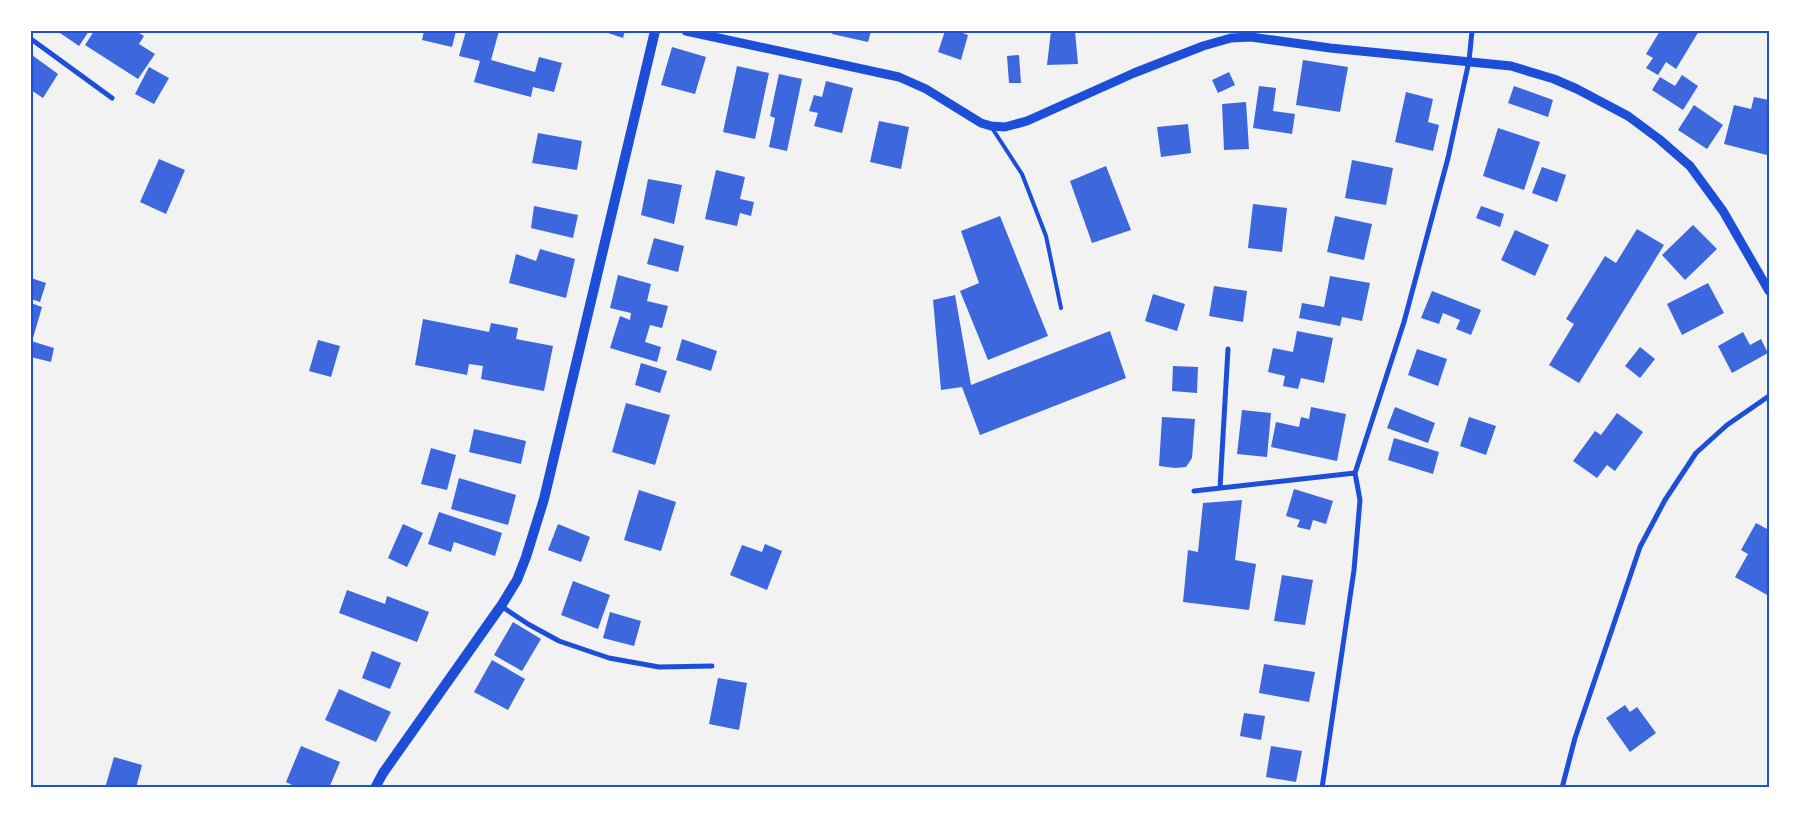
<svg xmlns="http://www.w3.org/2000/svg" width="1800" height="819" viewBox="0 0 1800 819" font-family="Bitter,serif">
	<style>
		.building { fill: #3d67dc }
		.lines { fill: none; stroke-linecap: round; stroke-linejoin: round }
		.service { stroke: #1d4ed8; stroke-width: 4 }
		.minor { stroke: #1d4ed8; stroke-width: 5 }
		.tertiary { stroke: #1d4ed8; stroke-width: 9 }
		.secondary { stroke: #1d4ed8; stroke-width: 10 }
		.neatline { fill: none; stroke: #1d4ed8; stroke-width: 2 }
	</style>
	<rect width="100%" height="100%" fill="#f2f2f2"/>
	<path class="building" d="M 61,31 L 89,31 L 79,46 L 60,33 Z
		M 94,31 L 110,31 L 112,33 L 113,31 L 136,31 L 144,36 L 139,44 L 155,54 L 138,79 L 85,45 Z
		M 424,31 L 456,31 L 452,47 L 422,40 Z
		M 466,31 L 499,31 L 491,60 L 535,72 L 539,57 L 562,63 L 554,92 L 533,87 L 531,97 L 474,82 L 480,61 L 459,56 Z
		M 602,31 L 625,31 L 623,38 Z
		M 833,31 L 871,31 L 868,42 L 832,34 Z
		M 945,31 L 957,31 L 968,35 L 961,60 L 938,52 Z
		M 1051,31 L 1075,31 L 1078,64 L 1047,65 Z
		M 1660,31 L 1699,31 L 1676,69 L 1666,62 L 1658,75 L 1646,68 L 1653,58 L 1646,54 Z
		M 672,47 L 706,57 L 695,94 L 661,85 Z
		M 32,55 L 58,74 L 43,98 L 31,90 Z
		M 1019,55 L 1021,83 L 1009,83 L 1007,56 Z
		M 1303,60 L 1348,67 L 1340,112 L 1296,105 Z
		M 737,66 L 769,73 L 755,139 L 723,132 Z
		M 149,67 L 169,78 L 154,104 L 135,94 Z
		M 1229,72 L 1235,85 L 1218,93 L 1212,80 Z
		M 779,74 L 802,79 L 787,151 L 769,147 L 775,118 L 770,116 Z
		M 1682,75 L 1698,86 L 1683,110 L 1652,90 L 1660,77 L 1675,86 Z
		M 826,81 L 853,88 L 842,133 L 814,126 L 818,113 L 809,111 L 814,95 L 822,97 Z
		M 1259,86 L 1276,88 L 1273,111 L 1295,114 L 1292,134 L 1253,128 Z
		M 1514,86 L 1553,100 L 1548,117 L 1508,103 Z
		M 1406,92 L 1433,99 L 1428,122 L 1439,125 L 1433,151 L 1395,142 Z
		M 1754,97 L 1769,100 L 1769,148 L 1767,155 L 1724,144 L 1734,105 L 1751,109 Z
		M 1246,102 L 1249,149 L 1224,150 L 1222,104 Z
		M 1694,105 L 1723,125 L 1707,149 L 1678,130 Z
		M 879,121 L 909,127 L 901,169 L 870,162 Z
		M 1188,124 L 1191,153 L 1161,157 L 1157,127 Z
		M 1498,128 L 1540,142 L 1524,190 L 1483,176 Z
		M 538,133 L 582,141 L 577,170 L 532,163 Z
		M 159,159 L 185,170 L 166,214 L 140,202 Z
		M 1352,160 L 1393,168 L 1386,205 L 1345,198 Z
		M 1106,166 L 1131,230 L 1092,243 L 1070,181 Z
		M 1542,167 L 1566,175 L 1557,202 L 1532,193 Z
		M 716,170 L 745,177 L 740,199 L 754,202 L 751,216 L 740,213 L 737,226 L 705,219 Z
		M 648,179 L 682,185 L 674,224 L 641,215 Z
		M 1253,204 L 1287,208 L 1282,252 L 1248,248 Z
		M 534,206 L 578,215 L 573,238 L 531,228 Z
		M 1481,206 L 1504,214 L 1500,227 L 1476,218 Z
		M 1000,216 L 1048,336 L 988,360 L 960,291 L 979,283 L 961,231 Z
		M 1335,216 L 1372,224 L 1364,260 L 1327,252 Z
		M 1693,225 L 1717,249 L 1685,280 L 1662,255 Z
		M 1637,229 L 1664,245 L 1579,383 L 1549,365 L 1574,324 L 1566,319 L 1605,256 L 1616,263 Z
		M 1515,230 L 1549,245 L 1535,276 L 1501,260 Z
		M 654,238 L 684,246 L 678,272 L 647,264 Z
		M 540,249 L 575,259 L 566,298 L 509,283 L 516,254 L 536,261 Z
		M 618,275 L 651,284 L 647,301 L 668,306 L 662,328 L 650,325 L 645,342 L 661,347 L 657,362 L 610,348 L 620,316 L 630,320 L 631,313 L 610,308 Z
		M 1330,276 L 1370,283 L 1362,321 L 1342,317 L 1340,326 L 1299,318 L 1302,303 L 1324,307 Z
		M 31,278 L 46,283 L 40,302 L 31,299 Z
		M 1708,283 L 1724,313 L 1682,335 L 1667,304 Z
		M 1214,286 L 1247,291 L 1243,322 L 1209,316 Z
		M 1432,291 L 1481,310 L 1471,335 L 1456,329 L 1460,320 L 1443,313 L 1439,324 L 1421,318 Z
		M 1153,294 L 1185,304 L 1177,331 L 1145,321 Z
		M 955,295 L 971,385 L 1110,331 L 1126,378 L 980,435 L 962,387 L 941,390 L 933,300 Z
		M 31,303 L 42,307 L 33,338 L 31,338 Z
		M 423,319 L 489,332 L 491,323 L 518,328 L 516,339 L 553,346 L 544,391 L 481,379 L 483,366 L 469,364 L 467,375 L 415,365 Z
		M 1297,331 L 1333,338 L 1324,383 L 1301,378 L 1298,389 L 1283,386 L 1285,376 L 1268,372 L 1273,348 L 1293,352 Z
		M 1743,332 L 1750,345 L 1761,339 L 1768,353 L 1732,373 L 1718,346 Z
		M 682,339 L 717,351 L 711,371 L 676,360 Z
		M 318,340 L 340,346 L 331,377 L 309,371 Z
		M 31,341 L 54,348 L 51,362 L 31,357 Z
		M 1640,347 L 1655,359 L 1640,378 L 1625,366 Z
		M 1417,349 L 1447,359 L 1438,386 L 1408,375 Z
		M 641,363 L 667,371 L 660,393 L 635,385 Z
		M 1173,366 L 1198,367 L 1197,393 L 1172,391 Z
		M 626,403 L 670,415 L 655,465 L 612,452 Z
		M 1311,407 L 1346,414 L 1337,461 L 1271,447 L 1276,422 L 1299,427 L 1301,417 L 1309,419 Z
		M 1395,407 L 1435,423 L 1428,443 L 1387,428 Z
		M 1242,410 L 1271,413 L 1267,457 L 1237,454 Z
		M 1617,413 L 1643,432 L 1615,471 L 1607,465 L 1597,478 L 1573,461 L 1595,431 L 1601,435 Z
		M 1162,417 L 1195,419 L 1192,458 L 1186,467 L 1175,468 L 1159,466 Z
		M 1469,417 L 1496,426 L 1486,455 L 1460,446 Z
		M 474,429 L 526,441 L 521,464 L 469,452 Z
		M 1394,438 L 1439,452 L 1433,474 L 1388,460 Z
		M 431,448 L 456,455 L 447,490 L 421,484 Z
		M 459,478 L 516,495 L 508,525 L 451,509 Z
		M 1294,489 L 1333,501 L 1326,524 L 1313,520 L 1310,530 L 1297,527 L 1300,520 L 1286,516 Z
		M 639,490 L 676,502 L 661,551 L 624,540 Z
		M 1242,500 L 1235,560 L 1256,564 L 1249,610 L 1183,602 L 1188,550 L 1198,552 L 1203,503 Z
		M 439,512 L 502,533 L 495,556 L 454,542 L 451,552 L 428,544 Z
		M 1756,523 L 1769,530 L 1769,596 L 1735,577 L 1748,554 L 1741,550 Z
		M 403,524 L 423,533 L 407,567 L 388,558 Z
		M 558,524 L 590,537 L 581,562 L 548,550 Z
		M 765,544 L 782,551 L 767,590 L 730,575 L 742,545 L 762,552 Z
		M 1282,575 L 1313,580 L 1305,625 L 1274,621 Z
		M 573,581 L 610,595 L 598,629 L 561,615 Z
		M 347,590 L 385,604 L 387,596 L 429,612 L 417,642 L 339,613 Z
		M 610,612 L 641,621 L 634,646 L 603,638 Z
		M 513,622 L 541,639 L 522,671 L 494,655 Z
		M 372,651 L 401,663 L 390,689 L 362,678 Z
		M 492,660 L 525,679 L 508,710 L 474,692 Z
		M 1264,664 L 1315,672 L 1309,702 L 1259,693 Z
		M 718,678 L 747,683 L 739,730 L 709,724 Z
		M 339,689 L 391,712 L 376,742 L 325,720 Z
		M 1625,705 L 1630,712 L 1637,707 L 1656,733 L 1630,752 L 1606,718 Z
		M 1244,713 L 1265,716 L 1261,740 L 1240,736 Z
		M 301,746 L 340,762 L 329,788 L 298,788 L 286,782 Z
		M 1271,746 L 1302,751 L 1296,782 L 1266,777 Z
		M 114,757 L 142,765 L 136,788 L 105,788 Z"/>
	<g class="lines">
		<path class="service" d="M 992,128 L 1022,174 L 1046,236 L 1061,308"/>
		<path class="minor" d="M 31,39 L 112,98
			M 1220,488 L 1228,349
			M 1194,491 L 1355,473
			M 501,606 L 528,624 L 559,641 L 609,658 L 659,667 L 712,666
			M 1322,788 L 1354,570 L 1360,500 L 1355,473 L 1404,322 L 1448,158 L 1469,61 L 1472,31
			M 1562,788 L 1575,738 L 1640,547 L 1665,500 L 1696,453 L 1727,425 L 1769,396"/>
		<path class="tertiary" d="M 686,31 L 899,77 L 926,89 L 981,123 L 991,126 L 1005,127 L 1027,121 L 1134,73 L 1203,46 L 1231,38 L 1251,37 L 1330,48 L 1511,66 L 1554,79 L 1577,89 L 1628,116 L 1659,139 L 1690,166 L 1723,211 L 1769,291"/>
		<path class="secondary" d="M 375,788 L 383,773 L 501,606 L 517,580 L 526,557 L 544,499 L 655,31"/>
	</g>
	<rect width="1800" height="819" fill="none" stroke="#ffffff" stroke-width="65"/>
	<rect x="32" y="32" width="1736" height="754" class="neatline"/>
</svg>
